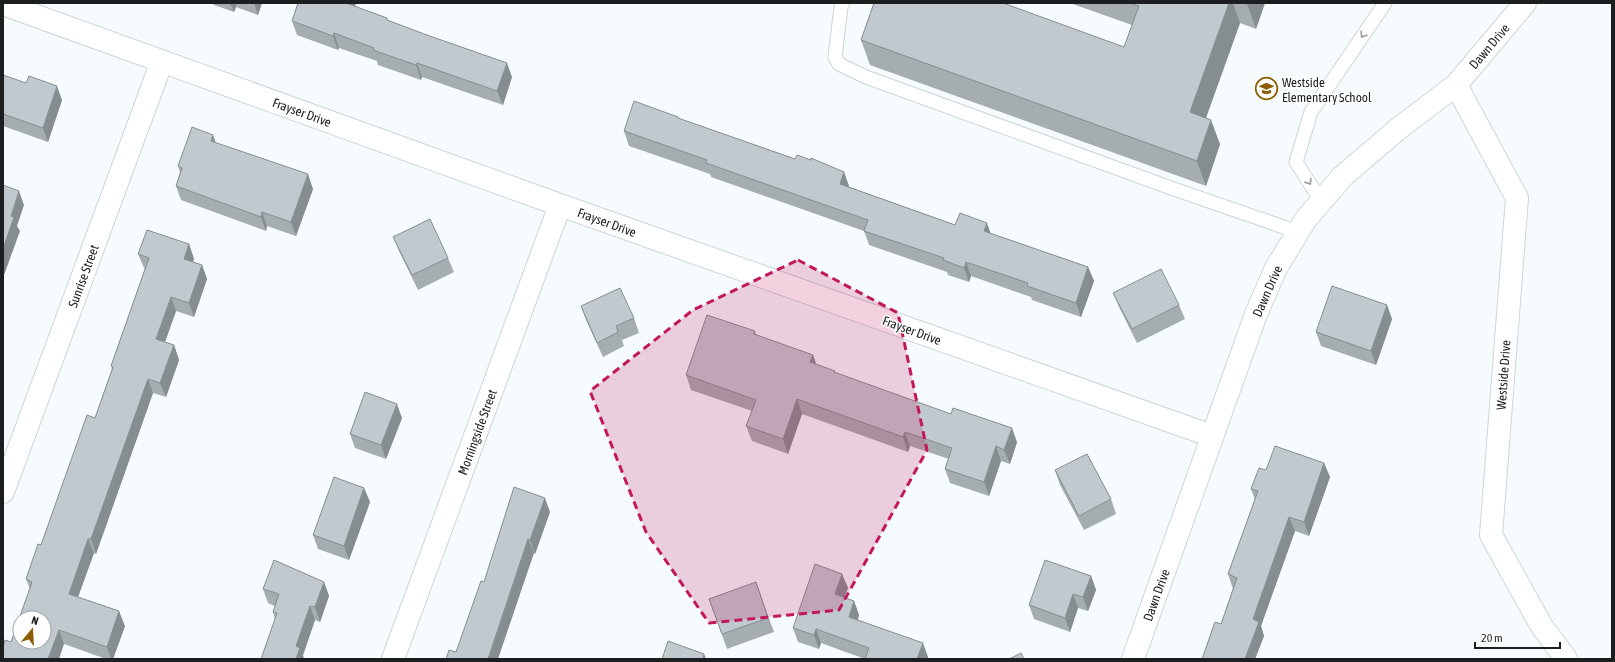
<svg xmlns="http://www.w3.org/2000/svg" width="1615" height="662" viewBox="0 0 1615 662" font-family="'Asap Condensed',sans-serif">
	<style>
		.lines { fill: none; stroke-linecap: round; stroke-linejoin: round }
		.service-casing { stroke: #ccd5d8; stroke-width: 15 }
		.minor-casing { stroke: #ccd5d8; stroke-width: 24 }
		.service { stroke: #fff; stroke-width: 13 }
		.minor { stroke: #fff; stroke-width: 22 }
		.wall { fill: #a5adb0 }
		.shaded-wall { fill: #868d90 }
		.building { fill: #c0c9cd; stroke: #868d90; fill-rule: evenodd }
		.oneway { stroke: #999a9b }
		.marked { fill: #c2185b; fill-opacity: 0.2; stroke: #c2185b; stroke-width: 3; stroke-dasharray: 8 5; stroke-linejoin: round }
		.labels { text-anchor: middle; stroke-width: 3; stroke-linejoin: round; paint-order: stroke }
		.street-label { font-size: 13px; fill: #1c1f20; stroke: #fff }
		.poi-label { font-size: 13px; fill: #1c1f20; stroke: #fff; text-anchor: start }
	</style>
	<rect width="100%" height="100%" fill="#f6fcfe"/>
	<g class="lines">
		<defs>
			<path id="service" d="M 843,3 L 841,7 L 835,57 L 839,64 L 866,77 L 1171,188 L 1298,232
				M 1321,201 L 1296,162 L 1311,112 L 1385,3"/>
			<path id="minor" d="M 3,4 L 560,205 L 1212,436
				M 1456,85 L 1517,198 L 1491,535 L 1541,625 L 1566,659
				M 3,492 L 162,61
				M 393,659 L 560,205
				M 1133,659 L 1256,314 L 1276,268 L 1306,219 L 1342,177 L 1398,129 L 1456,85 L 1525,3"/>
		</defs>
		<use href="#service" class="service-casing"/>
		<use href="#minor" class="minor-casing"/>
		<use href="#service" class="service"/>
		<use href="#minor" class="minor"/>
	</g>
	<path class="wall" d="M 213,3 L 262,3 L 258,15 L 236,7 L 234,12 L 214,5 Z
		M 298,3 L 356,3 L 355,7 L 388,21 L 512,77 L 503,105 L 422,77 L 421,80 L 378,65 L 377,61 L 339,48 L 338,50 L 297,35 L 292,21 Z
		M 1070,3 L 1265,3 L 1256,29 L 1240,23 L 1206,118 L 1220,144 L 1206,186 L 870,65 L 861,40 L 1124,47 L 1132,25 Z
		M 3,75 L 62,100 L 48,142 L 3,126 Z
		M 678,117 L 679,119 L 795,159 L 844,172 L 849,187 L 955,225 L 991,234 L 1088,267 L 1094,281 L 1081,317 L 1032,300 L 1031,297 L 971,276 L 969,282 L 948,275 L 947,272 L 869,245 L 864,231 L 711,177 L 710,174 L 629,146 L 624,131 Z
		M 213,135 L 215,142 L 313,189 L 296,236 L 267,226 L 266,231 L 181,200 L 176,186 L 180,172 L 178,166 Z
		M 393,237 L 448,258 L 454,272 L 418,290 L 399,251 Z
		M 189,244 L 194,259 L 193,262 L 202,265 L 207,279 L 194,317 L 176,311 L 165,342 L 174,345 L 179,360 L 166,397 L 153,393 L 96,554 L 94,553 L 78,597 L 125,626 L 113,659 L 106,659 L 64,644 L 11,642 L 30,589 L 26,579 L 95,418 L 112,369 L 111,366 L 145,269 L 144,268 L 138,254 Z
		M 1113,293 L 1179,305 L 1185,319 L 1137,343 L 1119,307 Z
		M 1387,305 L 1392,319 L 1376,365 L 1321,346 L 1316,332 Z
		M 581,306 L 634,318 L 639,333 L 622,340 L 624,346 L 603,357 L 586,320 Z
		M 755,331 L 756,335 L 813,355 L 816,364 L 835,373 L 1017,442 L 1010,464 L 1001,461 L 989,496 L 950,483 L 945,469 L 949,459 L 910,446 L 908,452 L 802,414 L 788,454 L 752,441 L 746,426 L 752,411 L 691,390 L 686,375 Z
		M 402,418 L 386,459 L 355,448 L 350,434 Z
		M 1324,463 L 1330,477 L 1309,536 L 1295,531 L 1261,626 L 1264,636 L 1255,659 L 1202,659 L 1221,624 L 1233,589 L 1228,574 L 1255,499 L 1251,489 L 1266,470 Z
		M 1055,470 L 1111,499 L 1116,514 L 1084,530 L 1060,485 Z
		M 364,488 L 370,502 L 349,560 L 318,549 L 313,535 Z
		M 550,512 L 535,554 L 534,553 L 456,652 L 484,582 Z
		M 842,574 L 848,588 L 844,598 L 854,601 L 859,615 L 858,620 L 928,657 L 865,659 L 821,643 L 819,649 L 798,642 L 793,628 Z
		M 1091,576 L 1096,590 L 1088,611 L 1078,608 L 1070,632 L 1034,619 L 1029,605 Z
		M 324,582 L 329,596 L 320,622 L 315,620 L 303,655 L 275,619 L 273,612 L 275,606 L 268,603 L 263,589 Z
		M 756,582 L 774,632 L 727,649 L 709,599 Z"/>
	<path class="shaded-wall" d="M 230,3 L 235,3 L 236,7 L 234,12 Z
		M 254,3 L 262,3 L 258,15 Z
		M 346,3 L 356,3 L 351,18 Z
		M 1229,3 L 1233,3 L 1240,23 L 1199,137 L 1190,112 Z
		M 1247,3 L 1265,3 L 1256,29 L 1247,4 Z
		M 334,33 L 339,48 L 338,50 L 333,36 Z
		M 417,63 L 422,77 L 421,80 L 416,65 Z
		M 507,63 L 512,77 L 503,105 L 497,91 Z
		M 57,86 L 62,100 L 48,142 L 43,128 Z
		M 1211,120 L 1220,144 L 1206,186 L 1197,161 Z
		M 213,135 L 218,149 L 211,141 Z
		M 844,172 L 849,186 L 845,198 L 840,184 Z
		M 308,174 L 313,189 L 296,236 L 291,222 Z
		M 19,191 L 24,205 L 17,226 L 20,231 L 3,278 L 3,249 L 11,216 Z
		M 262,212 L 267,226 L 266,231 L 261,217 Z
		M 987,223 L 992,237 L 984,231 Z
		M 189,244 L 194,259 L 189,273 L 184,259 Z
		M 966,262 L 971,276 L 969,282 L 964,268 Z
		M 202,265 L 207,279 L 194,317 L 189,303 Z
		M 1088,267 L 1094,281 L 1081,317 L 1076,303 Z
		M 171,297 L 176,311 L 161,353 L 156,339 Z
		M 1387,305 L 1392,319 L 1376,365 L 1371,351 Z
		M 174,345 L 179,360 L 166,397 L 160,383 Z
		M 813,355 L 818,369 L 810,362 Z
		M 148,379 L 153,393 L 96,554 L 91,539 Z
		M 797,399 L 802,414 L 788,454 L 783,439 Z
		M 397,404 L 402,418 L 386,459 L 381,445 Z
		M 1012,428 L 1017,442 L 1010,464 L 1004,450 Z
		M 905,432 L 910,446 L 908,452 L 903,437 Z
		M 996,446 L 1001,461 L 989,496 L 984,482 Z
		M 1324,463 L 1330,477 L 1309,536 L 1304,522 Z
		M 364,488 L 370,502 L 349,560 L 344,546 Z
		M 545,498 L 550,512 L 535,554 L 530,540 Z
		M 1289,517 L 1295,531 L 1261,626 L 1264,636 L 1255,659 L 1245,659 L 1253,619 Z
		M 88,539 L 94,553 L 74,608 L 69,594 Z
		M 528,539 L 534,553 L 498,659 L 488,659 Z
		M 842,574 L 848,588 L 840,609 L 835,594 Z
		M 1091,576 L 1096,590 L 1088,611 L 1083,597 Z
		M 324,582 L 329,596 L 320,622 L 315,607 Z
		M 1073,594 L 1078,608 L 1070,632 L 1065,618 Z
		M 854,601 L 859,615 L 854,631 L 849,617 Z
		M 310,606 L 315,620 L 303,655 L 304,659 L 296,659 L 296,646 Z
		M 119,611 L 125,626 L 113,659 L 111,659 L 107,647 Z
		M 816,629 L 821,643 L 819,649 L 814,635 Z
		M 59,630 L 64,644 L 59,659 L 48,659 Z
		M 923,643 L 928,657 L 928,659 L 917,659 Z
		M 704,654 L 706,659 L 703,659 Z"/>
	<path class="building" d="M 298,3 L 346,3 L 387,18 L 387,20 L 427,35 L 507,63 L 497,91 L 417,63 L 416,65 L 373,50 L 374,48 L 334,33 L 333,36 L 292,21 Z
		M 874,3 L 1003,3 L 1124,47 L 1139,6 L 1130,3 L 1229,3 L 1190,112 L 1211,120 L 1197,161 L 861,40 Z
		M 3,75 L 26,83 L 29,76 L 57,86 L 43,128 L 3,114 Z
		M 634,101 L 678,117 L 678,118 L 795,159 L 797,155 L 811,160 L 811,158 L 844,172 L 840,184 L 955,225 L 960,213 L 987,223 L 984,231 L 1088,267 L 1076,303 L 1027,286 L 1028,283 L 966,262 L 964,268 L 943,260 L 944,258 L 864,231 L 868,220 L 706,163 L 707,160 L 624,131 Z
		M 192,127 L 213,135 L 211,141 L 308,174 L 291,222 L 262,212 L 261,217 L 176,186 L 182,168 L 178,166 Z
		M 3,185 L 19,191 L 11,216 L 14,217 L 3,249 Z
		M 430,219 L 448,258 L 412,275 L 393,237 Z
		M 147,230 L 189,244 L 184,259 L 202,265 L 189,303 L 171,297 L 156,339 L 174,345 L 160,383 L 148,379 L 91,539 L 88,539 L 69,594 L 119,611 L 107,647 L 59,630 L 48,659 L 3,659 L 3,647 L 5,640 L 11,642 L 32,582 L 26,579 L 38,544 L 41,545 L 87,415 L 95,418 L 113,367 L 111,366 L 149,258 L 138,254 ZM 20,618 L 44,618 L 44,642 L 20,642 Z
		M 1161,269 L 1179,305 L 1132,329 L 1113,293 Z
		M 1332,286 L 1387,305 L 1371,351 L 1316,332 Z
		M 620,288 L 634,318 L 616,326 L 618,332 L 597,343 L 581,306 Z
		M 707,315 L 755,331 L 754,334 L 813,355 L 810,362 L 835,371 L 834,372 L 951,414 L 953,408 L 1012,428 L 1004,450 L 996,446 L 984,482 L 945,469 L 952,448 L 905,432 L 903,437 L 797,399 L 783,439 L 746,426 L 756,400 L 686,375 Z
		M 365,392 L 397,404 L 381,445 L 350,434 Z
		M 1275,446 L 1324,463 L 1304,522 L 1289,517 L 1253,619 L 1259,622 L 1245,659 L 1202,659 L 1215,622 L 1221,624 L 1237,578 L 1228,574 L 1258,491 L 1251,489 L 1259,468 L 1266,470 Z
		M 1087,454 L 1111,499 L 1079,516 L 1055,470 Z
		M 334,477 L 364,488 L 344,546 L 313,535 Z
		M 514,487 L 545,498 L 530,540 L 528,539 L 488,659 L 446,659 L 449,650 L 456,652 L 481,581 L 484,582 Z
		M 274,560 L 324,582 L 315,607 L 310,606 L 296,646 L 300,648 L 296,659 L 261,659 L 277,613 L 273,612 L 279,594 L 263,589 Z
		M 1045,560 L 1091,576 L 1083,597 L 1073,594 L 1065,618 L 1029,605 Z
		M 815,564 L 842,574 L 835,594 L 854,601 L 849,617 L 923,643 L 917,659 L 865,659 L 869,648 L 816,629 L 814,635 L 793,628 Z
		M 756,582 L 768,618 L 722,634 L 709,599 Z
		M 668,641 L 704,654 L 703,659 L 662,659 Z
		M 1021,653 L 1024,659 L 1009,659 Z"/>
	<defs><path id="oneway-chevron" d="M-2-3.5L2.5 0L-2 3.5" fill="none" stroke-width="1.6" stroke-linecap="round" stroke-linejoin="round"/></defs>
	<g class="oneway">
		<use href="#oneway-chevron" transform="translate(1363 35) rotate(124)"/>
		<use href="#oneway-chevron" transform="translate(1309 182) rotate(58)"/>
	</g>
	<path class="marked" d="M 798,260 L 898,313 L 927,450 L 839,610 L 709,623 L 646,532 L 590,391 L 693,310 Z"/>
	<defs>
		<symbol id="school-ring" viewBox="-11 -11 22 22"><circle r="9.5" fill="#fff" stroke="#8d5d06" stroke-width="1.5"/><path d="M0-5L7-2L0 1L-7-2ZM-4 1L0 2.5L4 1V4Q0 6-4 4Z" fill="#8d5d06"/></symbol>
	</defs>
	<g fill-rule="evenodd">
		<use href="#school-ring" x="1254" y="76" width="25" height="25"/>
	</g>
	<g class="labels">
		<g class="street-label">
			<text transform="translate(1489 46) rotate(-50)" y="5">Dawn Drive</text>
			<text transform="translate(302 112) rotate(20)" y="5">Frayser Drive</text>
			<text transform="translate(607 222) rotate(20)" y="5">Frayser Drive</text>
			<text transform="translate(83 276) rotate(-70)" y="5">Sunrise Street</text>
			<text transform="translate(1267 291) rotate(-66)" y="5">Dawn Drive</text>
			<text transform="translate(912 330) rotate(20)" y="5">Frayser Drive</text>
			<text transform="translate(1503 375) rotate(-86)" y="5">Westside Drive</text>
			<text transform="translate(477 432) rotate(-70)" y="5">Morningside Street</text>
			<text transform="translate(1156 595) rotate(-70)" y="5">Dawn Drive</text>
		</g>
		<g class="poi-label">
			<text x="1282" y="87">Westside<tspan x="1282" dy="15">Elementary School</tspan></text>
		</g>
	</g>
	<rect width="1615" height="662" fill="none" stroke="#1c1f20" stroke-width="8"/>
	<g transform="translate(32 630) rotate(18)"><circle r="19" fill="#ffffff" stroke="#a4a5a6"/>
	<path d="M0-3L7 15L0 10L-7 15Z" fill="#8d5d06"/>
	<text y="-6" font-size="11" font-weight="bold" text-anchor="middle" fill="#1c1f20">N</text>
	</g>
	<path d="M1475 642v6h85v-6" fill="none" stroke="#1c1f20" stroke-width="2"/>
	<text x="1481" y="642" font-size="12" fill="#1c1f20" stroke="#ffffff" stroke-width="3" paint-order="stroke">20 m</text>
</svg>
